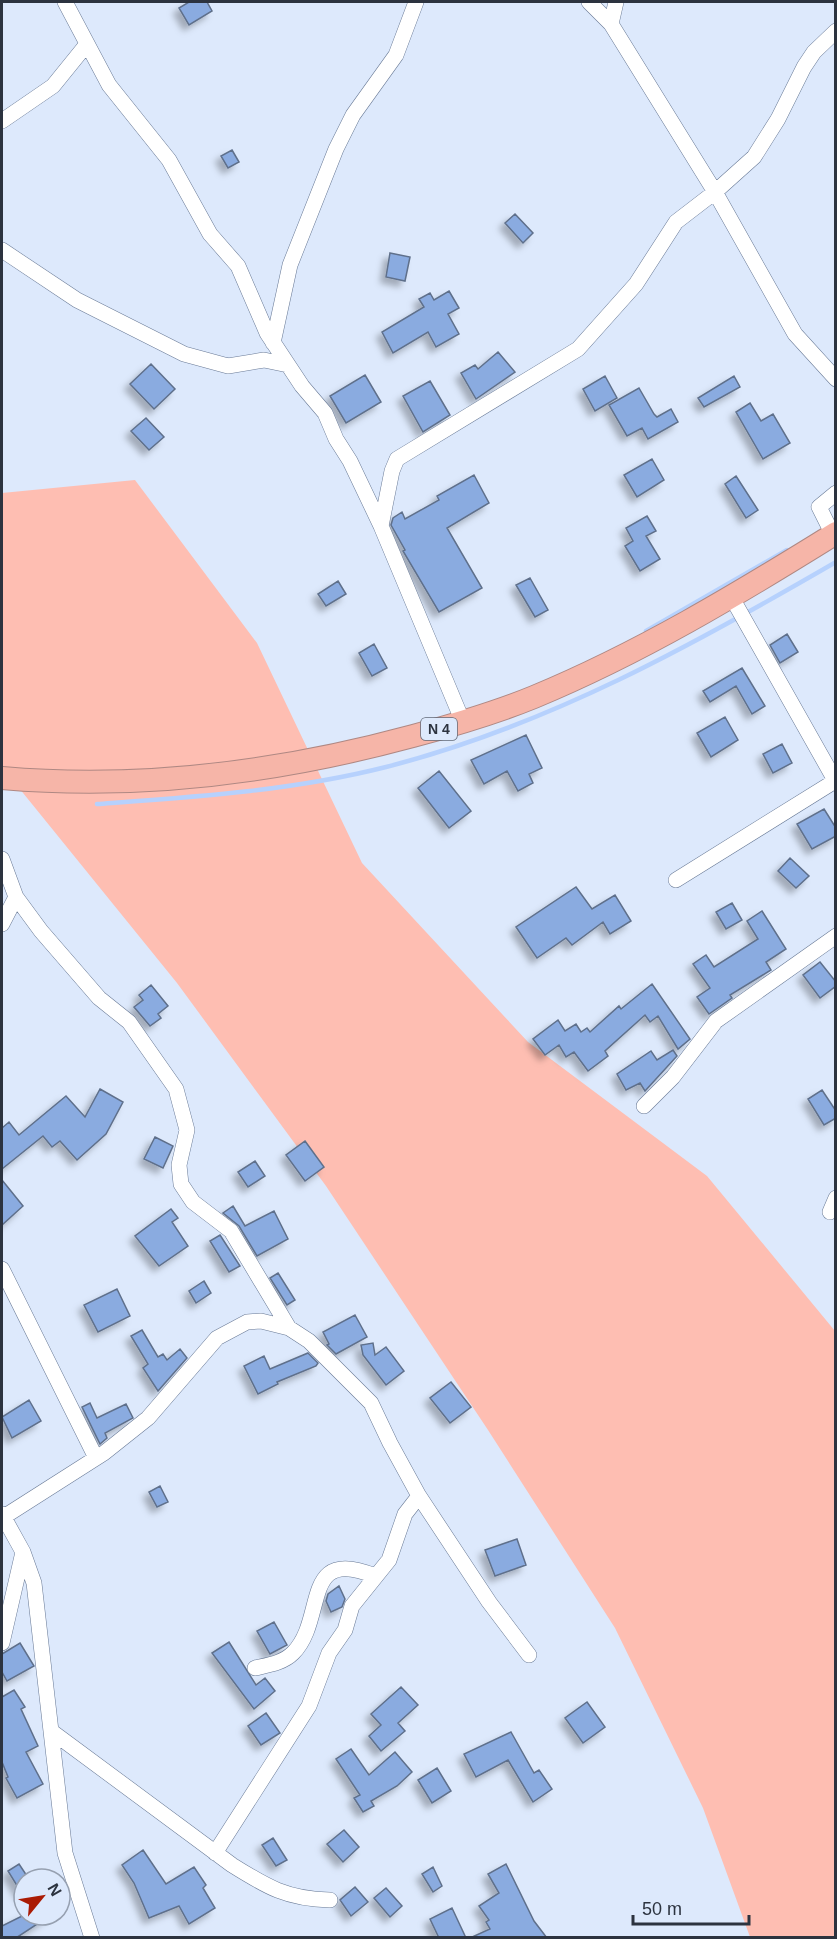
<svg xmlns="http://www.w3.org/2000/svg" width="837" height="1939" viewBox="0 0 837 1939" font-family="Arial,sans-serif">
	<style>
		.green { fill: #febeb2 }
		.lines { fill: none; stroke-linecap: round; stroke-linejoin: round }
		.stream { stroke: #b6d1fd; stroke-width: 4.5 }
		.building { fill: #8aabe0; stroke: #5f708b; stroke-width: 1.5; filter: url(#shadow) }
		.minor-casing { stroke: #697a96; stroke-width: 16 }
		.highway-casing { stroke: #af8883; stroke-width: 24 }
		.minor { stroke: #fff; stroke-width: 15 }
		.highway { stroke: #f6b5a8; stroke-width: 22 }
		.labels { text-anchor: middle; stroke-width: 4.5; stroke-linejoin: round; paint-order: stroke }
		.shield { fill: #dde9fc; stroke: #616a78; stroke-width: 1.5 }
		.shield-label { font-size: 14px; font-weight: bold; fill: #2c333f }
	</style>
	<defs>
		<filter id="shadow"><feDropShadow dx="-5.5" dy="5.5" stdDeviation="3" flood-color="#0004"/></filter>
	</defs>
	<rect width="100%" height="100%" fill="#dde9fc"/>
	<path class="green" d="M 135,480 L 257,643 L 362,863 L 528,1042 L 707,1176 L 835,1331 L 835,1937 L 750,1937 L 703,1808 L 615,1628 L 488,1430 L 326,1186 L 177,983 L 2,767 L 2,493 Z"/>
	<g class="lines">
		<path class="stream" d="M 646,631 L 787,550
			M 97,804 C 194,797 291,791 386,767 C 547,726 693,645 836,562"/>
	</g>
	<path class="building" d="M 189,2 L 207,2 L 212,11 L 189,25 L 179,8 Z
		M 232,150 L 239,162 L 228,168 L 221,156 Z
		M 515,214 L 533,233 L 523,243 L 505,223 Z
		M 390,253 L 410,257 L 405,281 L 386,277 Z
		M 449,291 L 459,308 L 448,314 L 459,334 L 436,347 L 428,332 L 393,353 L 382,332 L 424,307 L 419,299 L 430,293 L 434,300 Z
		M 498,352 L 515,372 L 476,399 L 461,373 L 475,365 L 478,369 Z
		M 151,364 L 175,389 L 154,409 L 130,384 Z
		M 365,375 L 381,402 L 346,423 L 330,396 Z
		M 605,376 L 617,398 L 595,411 L 583,389 Z
		M 734,376 L 740,387 L 704,407 L 698,398 Z
		M 430,381 L 450,415 L 423,432 L 403,396 Z
		M 639,388 L 654,414 L 657,417 L 671,409 L 678,422 L 648,439 L 642,428 L 627,436 L 609,405 Z
		M 750,403 L 761,421 L 773,414 L 790,443 L 763,459 L 736,412 Z
		M 146,418 L 164,437 L 149,450 L 131,431 Z
		M 652,459 L 664,480 L 637,497 L 624,475 Z
		M 474,475 L 489,503 L 447,528 L 482,588 L 439,612 L 403,551 L 405,550 L 391,525 L 393,518 L 402,512 L 405,519 L 439,500 L 437,496 Z
		M 736,476 L 758,510 L 746,518 L 725,484 Z
		M 647,516 L 656,531 L 646,536 L 660,559 L 640,571 L 625,546 L 633,541 L 626,528 Z
		M 530,578 L 548,610 L 535,617 L 516,585 Z
		M 338,581 L 346,594 L 326,606 L 318,594 Z
		M 787,634 L 798,652 L 780,663 L 770,645 Z
		M 374,644 L 387,668 L 372,676 L 359,653 Z
		M 742,668 L 765,706 L 752,714 L 736,686 L 710,702 L 703,691 Z
		M 725,717 L 738,740 L 711,757 L 697,733 Z
		M 526,735 L 542,768 L 529,774 L 533,783 L 518,791 L 507,771 L 484,784 L 471,760 Z
		M 782,744 L 792,763 L 773,773 L 763,754 Z
		M 439,771 L 471,811 L 449,828 L 418,788 Z
		M 824,809 L 836,828 L 836,836 L 812,849 L 797,824 Z
		M 790,858 L 809,876 L 796,888 L 778,871 Z
		M 576,887 L 592,909 L 615,895 L 631,921 L 610,934 L 603,922 L 572,945 L 566,938 L 537,958 L 516,927 Z
		M 732,903 L 742,920 L 726,929 L 716,912 Z
		M 762,911 L 786,949 L 766,962 L 771,970 L 730,995 L 732,998 L 709,1014 L 697,997 L 710,988 L 693,964 L 706,955 L 714,967 L 758,939 L 747,921 Z
		M 820,962 L 836,982 L 836,986 L 820,998 L 803,975 Z
		M 652,984 L 690,1039 L 678,1049 L 658,1016 L 650,1022 L 645,1015 L 605,1051 L 608,1056 L 588,1071 L 574,1052 L 566,1057 L 559,1045 L 545,1055 L 533,1039 L 558,1020 L 565,1031 L 576,1024 L 581,1032 L 587,1028 L 590,1032 L 619,1006 L 621,1009 Z
		M 151,985 L 168,1006 L 158,1014 L 161,1018 L 150,1026 L 134,1007 L 143,1000 L 139,995 Z
		M 673,1050 L 677,1056 L 645,1091 L 640,1083 L 626,1090 L 617,1074 L 651,1051 L 657,1060 Z
		M 100,1089 L 123,1102 L 106,1134 L 77,1160 L 60,1141 L 52,1147 L 43,1136 L 2,1169 L 2,1128 L 9,1122 L 19,1135 L 66,1096 L 85,1117 Z
		M 822,1090 L 836,1111 L 836,1118 L 824,1125 L 808,1099 Z
		M 155,1137 L 173,1146 L 163,1168 L 144,1159 Z
		M 305,1141 L 324,1167 L 305,1181 L 286,1155 Z
		M 255,1161 L 265,1176 L 248,1187 L 238,1172 Z
		M 2,1180 L 23,1206 L 2,1225 Z
		M 233,1206 L 245,1226 L 274,1211 L 288,1239 L 257,1256 L 239,1226 L 223,1213 Z
		M 171,1209 L 178,1218 L 172,1222 L 188,1246 L 159,1266 L 135,1236 Z
		M 220,1235 L 240,1266 L 229,1272 L 210,1241 Z
		M 278,1273 L 295,1300 L 287,1305 L 270,1278 Z
		M 204,1281 L 211,1293 L 196,1303 L 189,1291 Z
		M 117,1289 L 130,1316 L 98,1332 L 84,1305 Z
		M 355,1315 L 367,1337 L 336,1354 L 327,1345 L 329,1344 L 323,1332 Z
		M 142,1330 L 158,1357 L 163,1354 L 167,1360 L 180,1349 L 187,1358 L 158,1391 L 143,1368 L 148,1364 L 131,1336 Z
		M 373,1343 L 375,1355 L 386,1347 L 404,1371 L 386,1385 L 363,1355 L 361,1345 Z
		M 308,1353 L 318,1363 L 316,1366 L 277,1382 L 278,1384 L 258,1394 L 244,1366 L 264,1356 L 270,1369 Z
		M 451,1382 L 471,1407 L 450,1423 L 430,1398 Z
		M 29,1400 L 41,1421 L 12,1438 L 2,1417 Z
		M 90,1403 L 97,1418 L 126,1404 L 133,1418 L 105,1433 L 107,1438 L 100,1444 L 82,1407 Z
		M 160,1486 L 168,1502 L 157,1507 L 149,1492 Z
		M 517,1539 L 526,1565 L 495,1576 L 485,1550 Z
		M 339,1586 L 345,1599 L 342,1607 L 331,1612 L 326,1601 L 328,1594 Z
		M 274,1622 L 287,1645 L 270,1654 L 257,1631 Z
		M 229,1642 L 256,1685 L 265,1678 L 275,1691 L 254,1709 L 212,1653 Z
		M 20,1643 L 34,1666 L 7,1681 L 2,1672 L 2,1654 Z
		M 401,1687 L 418,1705 L 398,1723 L 405,1731 L 381,1751 L 369,1736 L 381,1725 L 371,1714 Z
		M 14,1690 L 25,1707 L 21,1709 L 38,1746 L 26,1752 L 43,1784 L 17,1798 L 6,1778 L 8,1777 L 2,1762 L 2,1697 Z
		M 587,1702 L 605,1727 L 583,1743 L 565,1718 Z
		M 266,1713 L 280,1733 L 261,1745 L 248,1726 Z
		M 511,1732 L 534,1773 L 539,1770 L 552,1789 L 533,1802 L 508,1760 L 476,1777 L 464,1754 Z
		M 351,1749 L 369,1775 L 395,1752 L 412,1772 L 397,1786 L 371,1801 L 374,1806 L 363,1812 L 354,1798 L 360,1795 L 336,1759 Z
		M 437,1768 L 451,1791 L 432,1803 L 418,1780 Z
		M 344,1830 L 359,1847 L 343,1862 L 327,1844 Z
		M 273,1838 L 287,1860 L 276,1866 L 262,1845 Z
		M 143,1850 L 166,1884 L 194,1867 L 206,1885 L 203,1888 L 215,1908 L 189,1924 L 179,1906 L 149,1918 L 134,1883 L 122,1865 Z
		M 19,1864 L 29,1879 L 24,1879 L 24,1897 L 8,1871 Z
		M 506,1864 L 534,1921 L 547,1938 L 470,1938 L 490,1929 L 486,1922 L 489,1920 L 479,1906 L 499,1893 L 488,1874 Z
		M 433,1867 L 442,1886 L 433,1892 L 422,1874 Z
		M 355,1887 L 368,1902 L 351,1916 L 340,1900 Z
		M 386,1888 L 402,1906 L 390,1917 L 374,1898 Z
		M 452,1908 L 466,1938 L 439,1938 L 430,1919 Z
		M 24,1915 L 51,1915 L 16,1938 L 2,1938 L 2,1926 Z"/>
	<g class="lines">
		<defs>
			<path id="minor" d="M 65,2 L 109,85 L 169,160 L 210,234 L 238,266 L 267,333 L 302,386 L 325,413 L 336,439 L 350,461 L 381,526 L 463,722
				M 589,2 L 611,24 L 715,192 L 795,334 L 836,379
				M 611,24 L 616,2
				M 2,121 L 53,86 L 87,44
				M 2,250 L 77,300 L 184,354 L 228,366 L 264,360 L 288,365
				M 273,343 L 290,265 L 336,149 L 353,115 L 396,55 L 416,2
				M 381,526 L 392,471 L 397,459 L 578,349 L 636,284 L 676,222 L 715,192 L 754,157 L 778,119 L 804,67 L 814,52 L 836,31
				M 833,535 L 819,507 L 836,493
				M 732,598 L 836,782
				M 2,859 L 16,897 L 41,931 L 99,998 L 129,1022 L 176,1089 L 187,1130 L 179,1165 L 181,1184 L 193,1202 L 231,1231 L 289,1328
				M 676,880 L 835,781
				M 2,924 L 16,897
				M 644,1106 L 673,1077 L 716,1021 L 836,936
				M 830,1212 L 836,1198
				M 2,1269 L 96,1458
				M 2,1514 L 23,1552 L 34,1583 L 65,1853 L 92,1938
				M 2,1518 L 104,1453 L 148,1418 L 217,1338 L 247,1322 L 261,1321 L 289,1328 L 309,1341 L 371,1403 L 390,1443 L 419,1496 L 489,1602 L 529,1655
				M 2,1643 L 23,1552
				M 255,1668 C 268,1665 283,1663 293,1653 C 327,1619 300,1545 375,1576
				M 51,1731 L 232,1865 C 267,1887 287,1899 330,1900
				M 215,1853 L 309,1706 L 329,1653 L 345,1630 L 352,1606 L 389,1560 L 405,1514 L 419,1496"/>
			<path id="highway" d="M 2,778 C 139,790 280,772 413,736 C 454,725 495,713 534,697 C 640,653 738,594 836,533"/>
		</defs>
		<use href="#minor" class="minor-casing"/>
		<use href="#highway" class="highway-casing"/>
		<use href="#minor" class="minor"/>
		<use href="#highway" class="highway"/>
	</g>
	<g class="labels">
		<rect class="shield" x="421" y="718" width="36" height="22" rx="4.5"/>
		<g class="shield-label">
			<text x="439" y="734">N 4</text>
		</g>
	</g>
	<rect width="837" height="1939" fill="none" stroke="#2c333f" stroke-width="6"/>
	<g transform="translate(42 1897) rotate(60)"><circle r="28" fill="#dde9fc" stroke="#96a0b0" stroke-width="1.5"/>
	<path d="M0-4.5L10 22L0 15L-10 22Z" fill="#aa1b05"/>
	<text y="-9" font-size="16" font-weight="bold" text-anchor="middle" fill="#2c333f">N</text>
	</g>
	<path d="M633 1915v9h116v-9" fill="none" stroke="#2c333f" stroke-width="3"/>
	<text x="642" y="1915" font-size="18" fill="#2c333f" stroke="#dde9fc" stroke-width="4.5" paint-order="stroke">50 m</text>
</svg>
